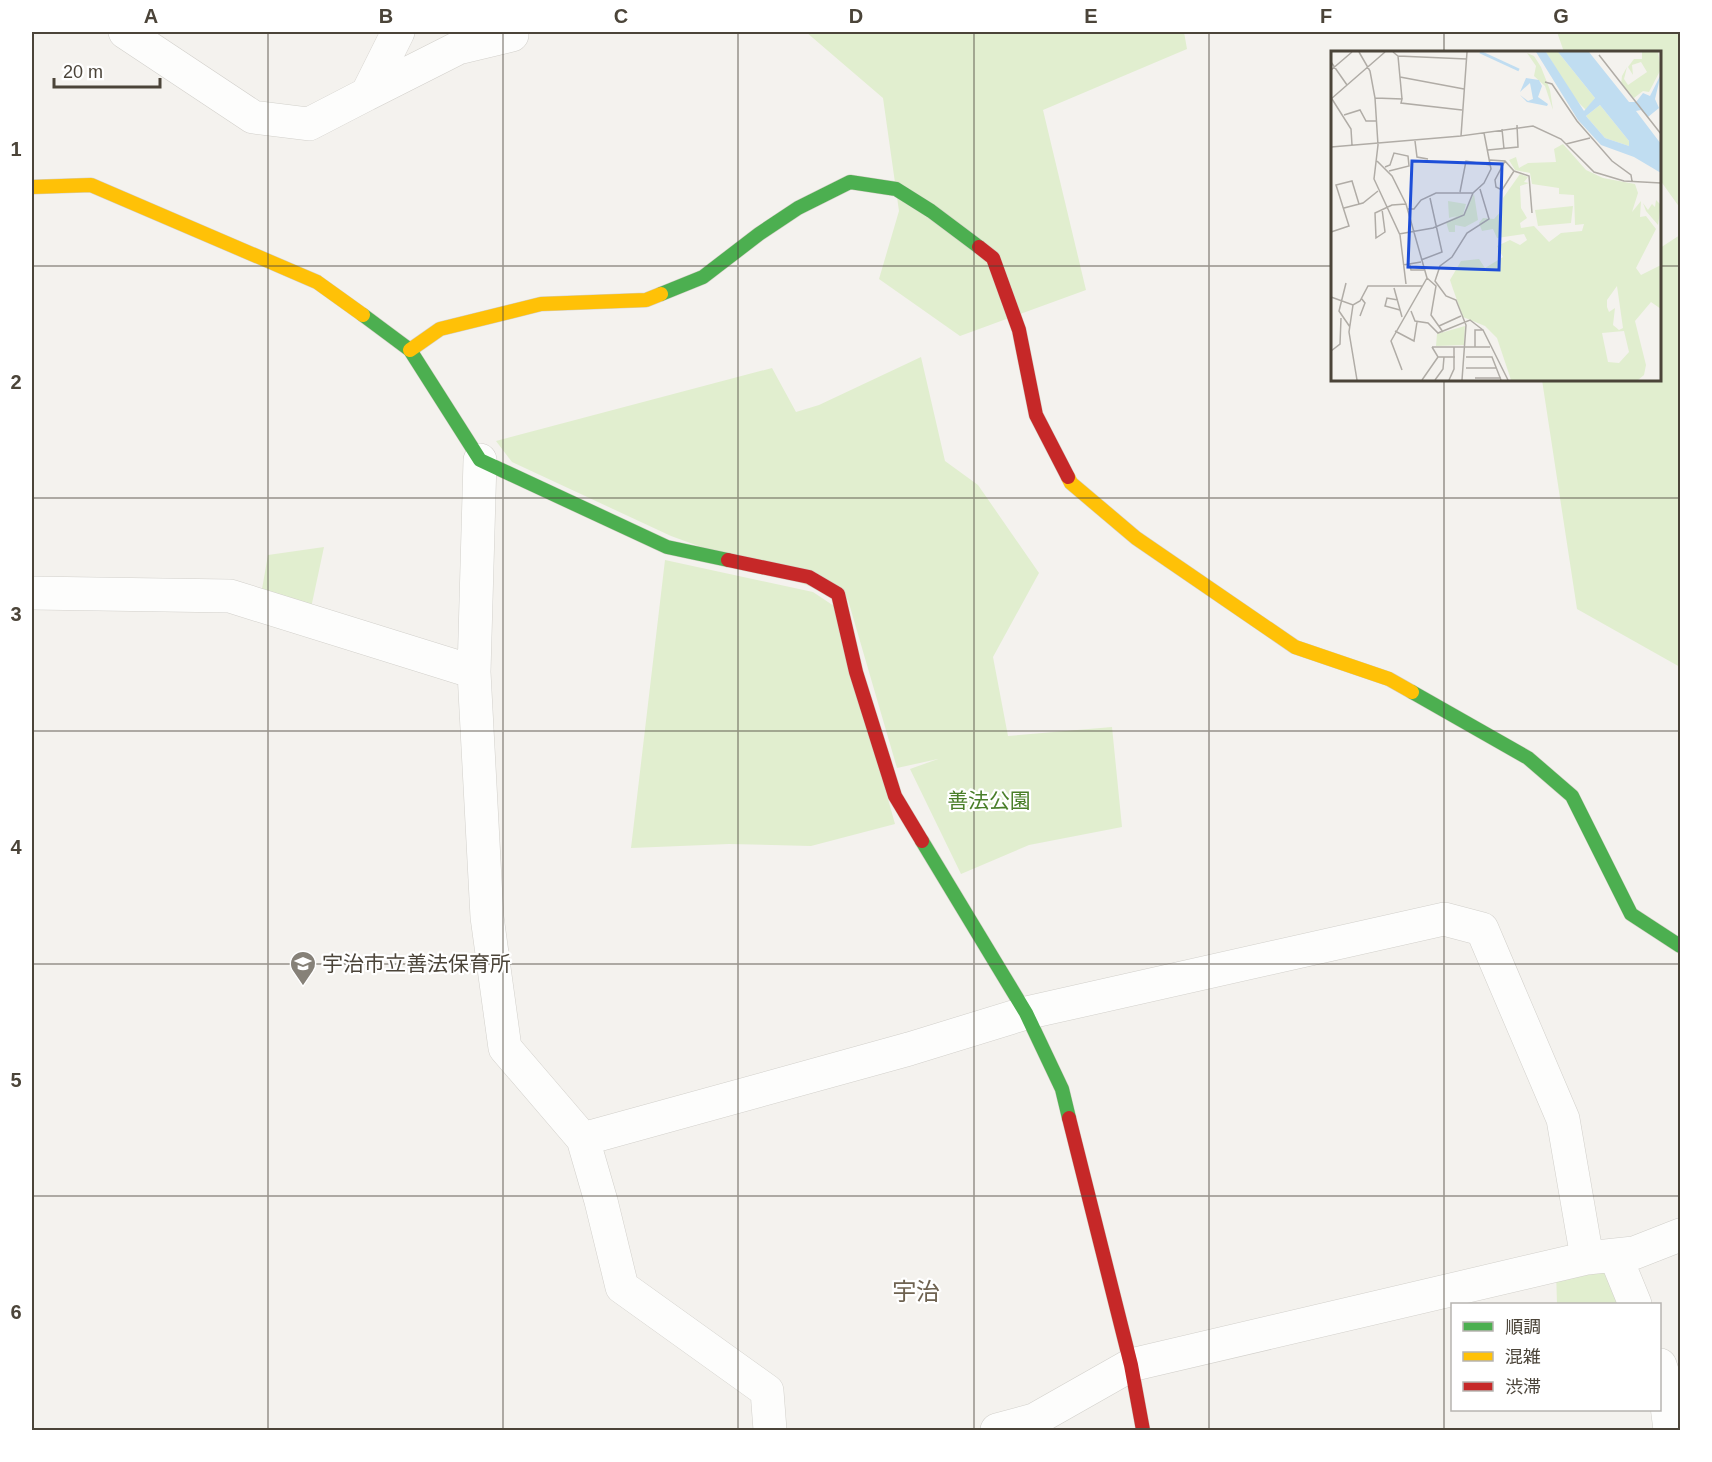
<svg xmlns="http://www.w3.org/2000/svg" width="1712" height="1462" viewBox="0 0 1712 1462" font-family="Helvetica,'Noto Sans JP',sans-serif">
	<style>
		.green { fill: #e1eecf }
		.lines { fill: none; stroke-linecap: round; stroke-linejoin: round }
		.street-casing { stroke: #d2d0cb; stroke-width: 34 }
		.fast-casing { stroke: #d3cfc5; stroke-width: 15 }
		.slow-casing { stroke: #d3cfc5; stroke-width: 15 }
		.jam-casing { stroke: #d3cfc5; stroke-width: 15 }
		.street { stroke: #fdfdfc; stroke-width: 33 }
		.fast { stroke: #4caf50; stroke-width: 14 }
		.slow { stroke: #ffc107; stroke-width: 14 }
		.jam { stroke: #c62828; stroke-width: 14 }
		.grid { fill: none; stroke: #4b4439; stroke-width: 1.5; stroke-opacity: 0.55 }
		.labels { text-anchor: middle; stroke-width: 4.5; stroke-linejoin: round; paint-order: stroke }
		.park-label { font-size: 21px; fill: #4a7f2a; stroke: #fff }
		.poi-label { font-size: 21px; fill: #4b4439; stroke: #fff; text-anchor: start }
		.quarter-label { font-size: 24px; fill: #6e6250; stroke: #fff }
		.inset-river { fill: none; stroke: #c0ddf1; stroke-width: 3 }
		.inset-road { fill: none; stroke: #b0aca6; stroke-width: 1.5 }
		.view { fill: #1d4ed8; fill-opacity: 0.15; stroke: #1d4ed8; stroke-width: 3 }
		.inset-edge { fill: none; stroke: #4b4439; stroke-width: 3 }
		.neatline { fill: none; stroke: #4b4439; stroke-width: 2 }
		.grid-label { font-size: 20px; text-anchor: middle; font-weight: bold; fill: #4b4439 }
	</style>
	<rect width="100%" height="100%" fill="#f4f2ee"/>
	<path class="green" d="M 806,32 L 1184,32 L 1187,49 L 1043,110 L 1086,290 L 960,336 L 879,279 L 899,211 L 883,98 Z
		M 1557,32 L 1680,32 L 1680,208 L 1660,180 L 1660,52 L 1564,52 Z
		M 1680,235 L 1680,667 L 1577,609 L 1542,380 L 1660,380 L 1660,248 Z
		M 921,357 L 945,461 L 978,485 L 1039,573 L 993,657 L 1008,736 L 1112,727 L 1122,827 L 1029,845 L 961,874 L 910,769 L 938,759 L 897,768 L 848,600 L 671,536 L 512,462 L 496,441 L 772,368 L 796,412 L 819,405 Z
		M 324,547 L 311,608 L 262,589 L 268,555 Z
		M 665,560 L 813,592 L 834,606 L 895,824 L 811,846 L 729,844 L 631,848 Z
		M 1604,1269 L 1623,1304 L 1557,1304 L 1556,1270 Z"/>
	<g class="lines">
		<defs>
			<path id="street" d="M 125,32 L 253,117 L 309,124 L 367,94 L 398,32
				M 367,94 L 458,48 L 512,35
				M 480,460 L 474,672 L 487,917 L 505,1048 L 583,1139 L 601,1201 L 622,1287 L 767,1391 L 770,1430
				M 32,593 L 230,596 L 474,672
				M 583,1139 L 909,1049 L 1026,1013 L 1444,919 L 1482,929 L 1563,1119 L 1587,1258
				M 1615,1255 L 1635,1304
				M 1660,1365 L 1663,1374 L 1670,1430
				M 997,1430 L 1034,1420 L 1131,1365 L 1587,1258 L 1634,1253 L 1680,1235"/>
			<path id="fast" d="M 661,294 L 703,277 L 759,234 L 798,208 L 850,182 L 896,189 L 931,211 L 979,247
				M 363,315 L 410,350 L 480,460 L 667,547 L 728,560
				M 1412,692 L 1528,758 L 1572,796 L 1631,914 L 1680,946
				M 922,841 L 1026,1013 L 1062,1089 L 1069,1118"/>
			<path id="slow" d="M 32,187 L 91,185 L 317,282 L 363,315
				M 410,350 L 440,329 L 541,304 L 646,300 L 661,294
				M 1068,477 L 1071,483 L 1136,538 L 1295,647 L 1389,679 L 1412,692"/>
			<path id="jam" d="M 979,247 L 993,258 L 1019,330 L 1036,415 L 1068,477
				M 728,560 L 809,577 L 838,594 L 856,672 L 895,796 L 922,841
				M 1069,1118 L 1131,1365 L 1143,1430"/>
		</defs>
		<use href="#street" class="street-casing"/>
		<use href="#fast" class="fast-casing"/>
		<use href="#slow" class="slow-casing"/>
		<use href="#jam" class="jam-casing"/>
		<use href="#street" class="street"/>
		<use href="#fast" class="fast"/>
		<use href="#slow" class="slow"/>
		<use href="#jam" class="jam"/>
	</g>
	<path class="grid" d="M 268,32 L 268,1430M 503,32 L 503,1430M 738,32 L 738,1430M 974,32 L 974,1430M 1209,32 L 1209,1430M 1444,32 L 1444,52M 32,266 L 1332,266M 1660,266 L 1680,266M 1444,380 L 1444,1430M 32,498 L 1680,498M 32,731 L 1680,731M 32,964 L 1680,964M 32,1196 L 1680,1196"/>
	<defs>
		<symbol id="school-pin" viewBox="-11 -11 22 30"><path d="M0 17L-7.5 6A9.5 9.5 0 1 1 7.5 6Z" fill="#868178" stroke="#fff"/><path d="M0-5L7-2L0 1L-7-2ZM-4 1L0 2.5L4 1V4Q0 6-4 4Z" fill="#fff"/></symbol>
	</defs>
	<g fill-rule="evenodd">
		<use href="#school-pin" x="288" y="949" width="30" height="40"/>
	</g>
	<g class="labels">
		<g class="park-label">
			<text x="989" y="808">善法公園</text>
		</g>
		<g class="poi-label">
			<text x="322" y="971">宇治市立善法保育所</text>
		</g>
		<g class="quarter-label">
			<text x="916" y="1300">宇治</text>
		</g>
	</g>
	<g transform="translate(1331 51)">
		<rect width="330" height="330" fill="#f4f2ee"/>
		<path d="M 215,1 L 227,1 L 264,47 L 255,59 L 242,46 ZM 311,1 L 327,1 L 330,18 L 318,41 L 312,40 L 303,47 L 290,33 L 291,25 L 296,16 L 293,28 L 297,34 L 316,21 L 310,11 L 301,14 L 302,24 L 297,16 L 303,8 L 311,8 ZM 196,2 L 203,5 L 210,16 L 219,39 L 222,59 L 214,35 L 203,25 L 205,15 ZM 269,54 L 298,90 L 298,95 L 274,87 L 255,65 ZM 232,93 L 255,119 L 272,127 L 304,133 L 307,142 L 301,161 L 310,150 L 309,166 L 315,165 L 325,178 L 305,217 L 310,224 L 330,214 L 330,258 L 320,251 L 304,270 L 315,314 L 313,324 L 307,329 L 180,329 L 166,287 L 154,275 L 132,266 L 122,238 L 119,229 L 130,210 L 148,208 L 154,217 L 172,206 L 166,195 L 179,189 L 189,194 L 196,189 L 193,183 L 166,187 L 162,178 L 151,180 L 148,172 L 152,167 L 163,168 L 171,159 L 172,147 L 189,123 L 197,126 L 193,131 L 198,132 L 189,135 L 190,157 L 196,167 L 189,172 L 190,177 L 203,175 L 218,191 L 230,182 L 251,180 L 253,173 L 244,174 L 243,144 L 228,143 L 228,137 L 201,133 L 199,122 L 184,119 L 178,109 L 185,106 L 188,117 L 197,112 L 225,111 L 223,98 ZM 286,235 L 292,277 L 288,279 L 282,274 L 284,257 L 278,261 L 276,256 L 276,249 ZM 293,280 L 298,301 L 288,312 L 277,311 L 271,282 ZM 143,143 L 147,169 L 134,176 L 124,174 L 124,181 L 118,181 L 115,171 L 126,165 L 118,167 L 117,150 L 135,153 L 132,164 ZM 325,149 L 330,154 L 327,174 L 315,160 L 312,152 L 317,159 L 321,153 L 324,156 ZM 242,155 L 240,172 L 207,175 L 204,159 ZM 134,275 L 133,294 L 105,295 L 106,283 Z" fill="#e1eecf" fill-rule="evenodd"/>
		<path d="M 205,1 L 215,1 L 253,60 L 264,47 L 227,1 L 258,1 L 298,51 L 305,51 L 312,42 L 319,45 L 330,23 L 324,48 L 328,57 L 317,66 L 310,59 L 305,60 L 330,93 L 330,122 L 303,106 L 270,94 L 247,69 ZM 269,54 L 298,90 L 298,95 L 274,87 L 255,65 ZM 195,27 L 208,29 L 211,35 L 207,46 L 217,53 L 216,55 L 196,51 L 189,44 L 197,50 L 202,48 L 199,32 L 189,41 Z" fill="#c0ddf1" fill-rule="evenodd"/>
		<path class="inset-river" d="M 149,1 L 188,19"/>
		<path class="inset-road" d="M 28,1 L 39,20 L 44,47 L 47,94 L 43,128 L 69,184 L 75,233M 62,1 L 67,5 L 136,8M 136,1 L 130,85 L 202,75 L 230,88 L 263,121 L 293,130 L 330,132M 268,4 L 330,83M 67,5 L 71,48M 0,11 L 16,34M 0,19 L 21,1M 69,26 L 133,38M 214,31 L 221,33 L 246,70 L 281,110 L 300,124 L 301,130M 44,47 L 71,48 L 70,52 L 131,59M 0,48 L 54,1M 1,48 L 20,78 L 21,94M 13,64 L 29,59 L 35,70 L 46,70M 171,78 L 173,98M 84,90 L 86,106 L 97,108M 235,93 L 259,87M 0,96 L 130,85M 157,99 L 187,96 L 186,74M 159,109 L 174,110 L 183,120 L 198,125 L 201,162M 46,110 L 61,125 L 75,153 L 96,227 L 60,290 L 71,319M 174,110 L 164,129 L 165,136 L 171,139 L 183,120M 54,116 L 59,114 L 63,102 L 77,105 L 78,115 L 58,120M 129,141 L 135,110 L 159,114M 13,157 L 32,152 L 47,140M 51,158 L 54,181 L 45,187 L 44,162 L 61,154 L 75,153M 77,158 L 83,158 L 90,149 L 105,142 L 142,142M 0,181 L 18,175 L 5,134 L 21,130 L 28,153M 68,183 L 102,177 L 133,164 L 142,142 L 153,132 L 160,118 L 153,82M 90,209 L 111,201 L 99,147M 72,214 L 90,211M 79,214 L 80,219 L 93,219M 96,227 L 105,235 L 100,264 L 112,281M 15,232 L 8,260 L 19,276M 63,237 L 71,266M 0,246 L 22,254 L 29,250 L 37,235 L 91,235M 67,249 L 56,247 L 54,255 L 69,259M 22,254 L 18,281 L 26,329M 80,260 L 84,270 L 97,272 L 107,282 L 139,269 L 152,279M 29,265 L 34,252 L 30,247M 108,275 L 130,265M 64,280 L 83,290 L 86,271M 101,296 L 159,296M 101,296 L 107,306 L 124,306M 144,296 L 144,279 L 152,279 L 177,329M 0,300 L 9,293 L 10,267M 135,306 L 161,306 L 170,329M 135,317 L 165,317M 144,327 L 170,327M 91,329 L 107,306M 104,329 L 112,318 L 113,306M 118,329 L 123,318 L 123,296M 131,329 L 135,274 L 125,249 L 115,245 L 104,230 L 109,215 L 121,206 L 136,182 L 158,168 L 149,138"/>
		<path class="view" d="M 81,110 L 171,113 L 168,219 L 77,216 Z"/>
		<rect width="330" height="330" class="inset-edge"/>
	</g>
	<rect width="1712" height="1462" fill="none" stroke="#ffffff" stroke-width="66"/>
	<rect x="1451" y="1303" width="210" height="108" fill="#ffffff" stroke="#b7b4b0" stroke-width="1.5"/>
	<rect x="1463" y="1322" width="30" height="9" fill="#4caf50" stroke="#b7b4b0" stroke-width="1.5"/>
	<text x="1505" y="1333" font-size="18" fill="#4b4439">順調</text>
	<rect x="1463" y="1352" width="30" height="9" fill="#ffc107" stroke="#b7b4b0" stroke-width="1.5"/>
	<text x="1505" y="1363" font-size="18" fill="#4b4439">混雑</text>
	<rect x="1463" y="1382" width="30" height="9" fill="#c62828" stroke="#b7b4b0" stroke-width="1.5"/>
	<text x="1505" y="1393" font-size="18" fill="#4b4439">渋滞</text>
	<path d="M54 78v9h106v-9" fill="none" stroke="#4b4439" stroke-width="3"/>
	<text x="63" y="78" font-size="18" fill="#4b4439" stroke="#ffffff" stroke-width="4.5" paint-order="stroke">20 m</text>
	<rect x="33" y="33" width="1646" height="1396" class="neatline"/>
	<g class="grid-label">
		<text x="151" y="23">A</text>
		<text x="386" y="23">B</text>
		<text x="621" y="23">C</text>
		<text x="856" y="23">D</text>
		<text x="1091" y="23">E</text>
		<text x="1326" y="23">F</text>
		<text x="1561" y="23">G</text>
		<text x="16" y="156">1</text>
		<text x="16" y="389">2</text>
		<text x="16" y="621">3</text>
		<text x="16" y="854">4</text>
		<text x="16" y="1087">5</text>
		<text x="16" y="1319">6</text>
	</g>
</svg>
